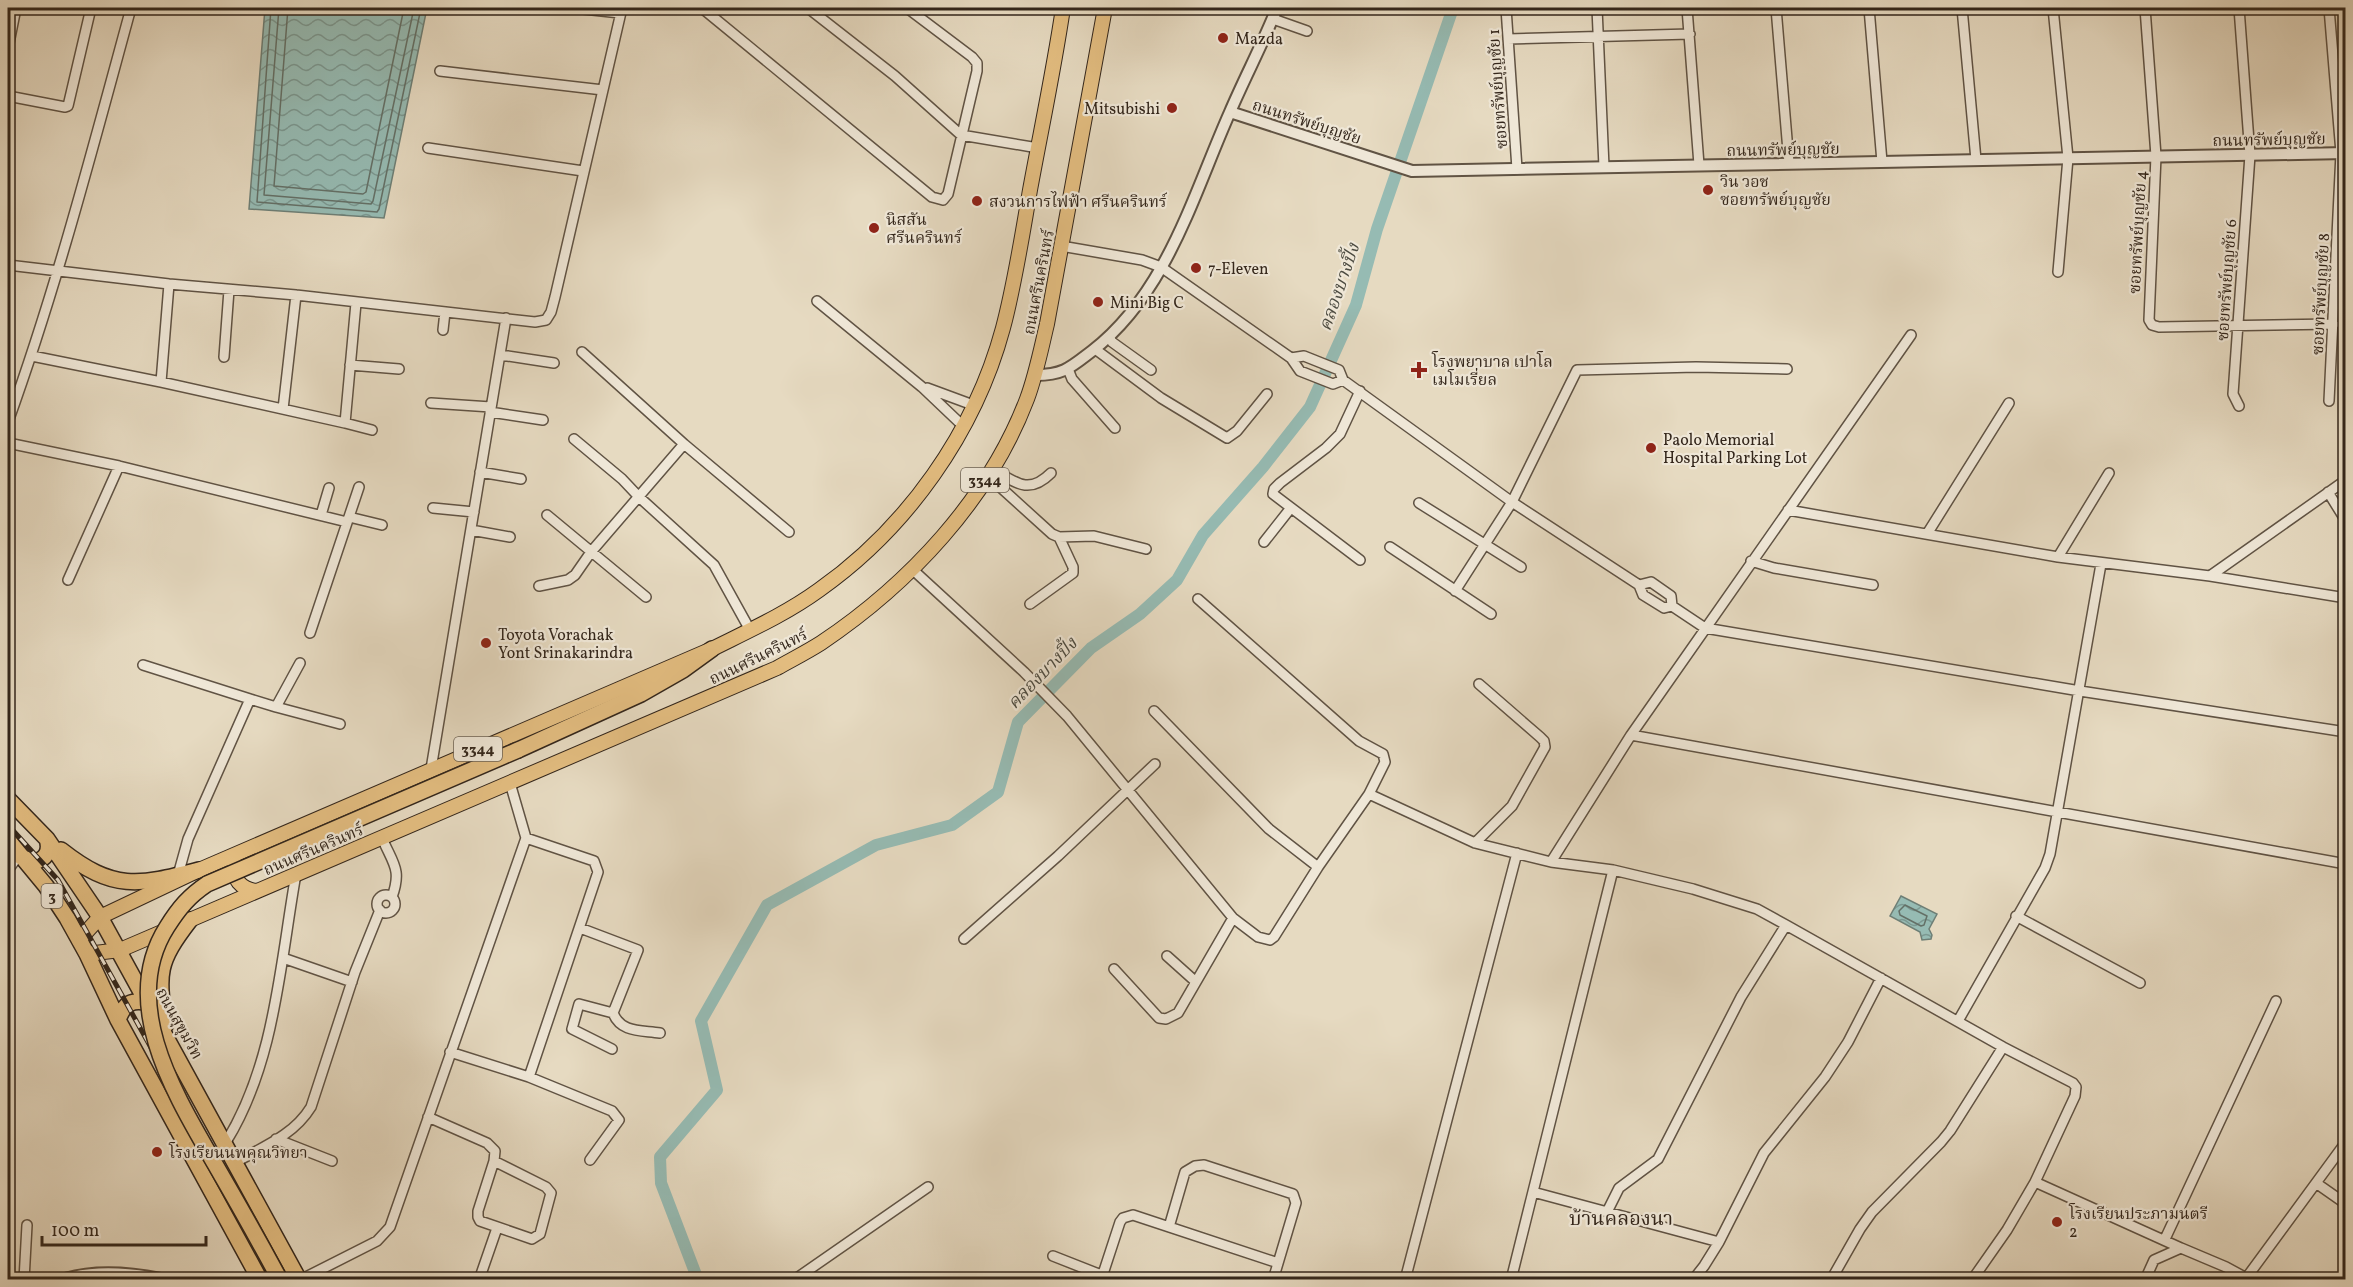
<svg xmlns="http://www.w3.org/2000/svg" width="2353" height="1287" viewBox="0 0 2353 1287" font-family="Vollkorn,'Noto Serif Thai',serif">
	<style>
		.water { fill: url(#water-waves); stroke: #6e7f76; stroke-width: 1.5 }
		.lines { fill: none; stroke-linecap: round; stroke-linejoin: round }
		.shore { stroke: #647067; stroke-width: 1.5 }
		.canal { stroke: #96bbb3; stroke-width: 12 }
		.minor-casing { stroke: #605344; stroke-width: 12 }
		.tertiary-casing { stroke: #605344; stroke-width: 14 }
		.primary-casing { stroke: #33261b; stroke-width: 16 }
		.trunk-casing { stroke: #33261b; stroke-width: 18 }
		.minor { stroke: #efe7d7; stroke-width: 9 }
		.tertiary { stroke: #efe7d7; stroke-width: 10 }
		.primary { stroke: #e3bd80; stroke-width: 14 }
		.trunk { stroke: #e3bd80; stroke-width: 15 }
		.rail-casing { stroke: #33261b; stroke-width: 5 }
		.rail { stroke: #efe7d7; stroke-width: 3; stroke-dasharray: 9; stroke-linecap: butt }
		.trunk-bridge-casing { stroke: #33261b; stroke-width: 18; stroke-linecap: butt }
		.trunk-bridge { stroke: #e3bd80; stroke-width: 15 }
		.poi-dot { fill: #8f2418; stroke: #efe7d7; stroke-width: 2 }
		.labels { text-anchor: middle; stroke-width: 4.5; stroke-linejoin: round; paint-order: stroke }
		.shield { fill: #efe7d7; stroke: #6b6053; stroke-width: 1.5 }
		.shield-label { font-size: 15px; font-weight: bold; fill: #33261b }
		.poi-label { font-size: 16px; fill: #33261b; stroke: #efe7d7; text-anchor: start }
		.street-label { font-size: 16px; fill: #33261b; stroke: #efe7d7 }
		.water-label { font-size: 18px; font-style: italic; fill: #4c4b41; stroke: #efe7d7 }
		.quarter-label { font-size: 20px; fill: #33261b; stroke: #efe7d7 }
	</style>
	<defs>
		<pattern id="water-waves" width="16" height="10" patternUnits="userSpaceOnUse" patternTransform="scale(1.5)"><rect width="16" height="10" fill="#96bbb3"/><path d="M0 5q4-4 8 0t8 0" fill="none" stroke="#7b9891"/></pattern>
	</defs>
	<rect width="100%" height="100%" fill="#e6dac1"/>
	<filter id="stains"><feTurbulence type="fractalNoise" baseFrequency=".00333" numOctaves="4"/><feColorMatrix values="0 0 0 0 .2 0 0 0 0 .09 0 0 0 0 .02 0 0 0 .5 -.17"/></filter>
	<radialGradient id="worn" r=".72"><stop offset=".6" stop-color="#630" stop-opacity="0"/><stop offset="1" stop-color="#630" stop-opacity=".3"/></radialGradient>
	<path class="water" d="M 265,8 L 427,8 L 384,218 L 249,209 Z
		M 1901,896 L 1937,914 L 1929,929 L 1932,935 L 1931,939 L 1922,940 L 1920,932 L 1890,916 Z"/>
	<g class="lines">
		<path class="shore" d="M 271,8 L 257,202 L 377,212 L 379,209 L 421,8
			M 279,8 L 264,195 L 371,204 L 373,201 L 414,8
			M 288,8 L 274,186 L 363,194 L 366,192 L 404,8
			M 1905,905 L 1927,916 L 1924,925 L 1921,926 L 1900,915 L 1899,911 Z"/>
		<path class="canal" d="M 698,1280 L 661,1183 L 660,1157 L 717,1090 L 701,1021 L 767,905 L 876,845 L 952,825 L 998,792 L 1018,722 L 1091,648 L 1140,614 L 1177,580 L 1203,535 L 1263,467 L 1310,407 L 1356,305 L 1377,229 L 1453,8"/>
		<defs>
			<path id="minor" d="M 574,8 L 620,13
				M 702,8 L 932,197 L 943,200 L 948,194 L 977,71 L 977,63 L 972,57 L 907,8
				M 808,8 L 895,76 L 961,135 L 1038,148
				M 1506,8 L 1517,169
				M 1597,8 L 1604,167
				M 1687,8 L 1699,165
				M 1776,8 L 1789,163
				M 1869,8 L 1882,162
				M 1962,8 L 1976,160
				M 2053,8 L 2068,158 L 2058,272
				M 2145,8 L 2156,156 L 2149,320 L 2152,325 L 2159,327 L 2334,324
				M 2329,8 L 2341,153 L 2329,401
				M 1273,19 L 1307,31
				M 1508,39 L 1690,34
				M 8,48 L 16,8
				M 440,71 L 603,90
				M 8,96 L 65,107 L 68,106 L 91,8
				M 428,148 L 583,171
				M 1061,246 L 1142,260 L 1161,267 L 1291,358 L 1300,371 L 1333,384 L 1343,380
				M 8,265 L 169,284 L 296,295 L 535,322 L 546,320 L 551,312 L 555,297 L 622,8
				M 817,301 L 922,387 L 963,426
				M 443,330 L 445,312
				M 1109,337 L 1112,342 L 1151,370
				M 1095,349 L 1161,398 L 1227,438 L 1237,431 L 1267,394
				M 501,355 L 554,363
				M 32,356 L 161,382 L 345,423 L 356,303
				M 224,357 L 229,290
				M 1291,358 L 1304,356 L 1339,370 L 1343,380 L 1512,502 L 1639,585 L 1643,595 L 1664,608 L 1672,606 L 1705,628 L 2080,691 L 2346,732
				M 350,365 L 399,369
				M 1068,369 L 1072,379 L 1115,428
				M 161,382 L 169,284
				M 927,388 L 973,405
				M 1360,391 L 1340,434 L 1326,448 L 1280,483 L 1274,489 L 1273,494 L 1360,560
				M 431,403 L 491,407
				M 2239,406 L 2233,394 L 2250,155 L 2239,8
				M 283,409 L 296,295
				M 490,412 L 543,420
				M 8,422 C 57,286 93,147 131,8
				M 345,423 L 372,430
				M 574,439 L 622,479 L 639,497 L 714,565 L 750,630
				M 8,443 L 119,466 L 347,522
				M 684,444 L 789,532
				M 993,469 C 1016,483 1029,495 1051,473
				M 480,472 L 521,479
				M 988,476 L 1052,534 L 1059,537 L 1094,536 L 1146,549
				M 2328,492 L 2346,521
				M 1419,503 L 1521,567
				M 433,508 L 474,512
				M 1788,510 L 2058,557 L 2210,576 L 2346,598
				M 321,515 L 329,488
				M 547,515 L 646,597
				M 349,517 L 382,525
				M 471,530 L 510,537
				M 1927,534 L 2009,403
				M 1264,542 L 1290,509
				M 1390,547 L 1491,614
				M 2058,557 L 2109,473
				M 1751,561 L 1774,568 L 1873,585
				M 912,569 L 1024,672 L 1067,716 L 1233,918 L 1258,937 L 1270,940 L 1274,937 L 1318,867 L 1369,794 L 1385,762 L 1383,754 L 1359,741 L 1198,599
				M 2210,576 L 2346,480
				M 68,580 L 119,466
				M 1639,585 L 1651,582 L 1671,596 L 1672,606
				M 539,586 L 568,580 L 575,575 L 591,552 L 684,444 L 582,352
				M 1455,591 L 1512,502 L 1577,370 L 1696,367 L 1787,369
				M 1030,604 L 1073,573 L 1073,567 L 1059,537
				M 310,633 L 359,487
				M 143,665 L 250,699 L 188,839 L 178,875
				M 250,699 L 276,707 L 300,663
				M 276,707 L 340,724
				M 1154,711 L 1269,829 L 1318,867
				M 1631,735 L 2346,864
				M 431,769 L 506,318
				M 1369,794 L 1475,843 L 1551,862 L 1613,870 L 1693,889 L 1757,909 L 1786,925 L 2003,1047 L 2073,1083 L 2076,1087 L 2075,1096 L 2035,1182 L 2181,1248 L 2226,1267 L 2250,1280
				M 382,838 C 393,864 402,869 392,897
				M 526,838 L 594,861 L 598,872 L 529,1077
				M 1475,843 L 1512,806 L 1545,747 L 1544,741 L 1540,737 L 1479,684
				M 1551,862 L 1631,735 L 1911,335
				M 8,870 L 19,855
				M377 904a9 9 0 1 1 18 0a9 9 0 1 1-18 0Z
				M 2016,916 L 2140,983
				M 580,928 L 638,950 L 613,1013 C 621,1033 641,1030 660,1033
				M 964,939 L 1058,856 L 1155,764
				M 1167,956 L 1196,982
				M 283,958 L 352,982
				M 1114,969 L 1159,1018 L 1166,1019 L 1178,1013 L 1233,918
				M 1958,1021 L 2045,868 L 2050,854 L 2101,564
				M 612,1049 L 572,1029 L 579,1004 L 613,1013
				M 450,1052 L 529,1077 L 612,1111 L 619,1120 L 590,1160
				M 428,1117 L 487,1143 L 495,1151 L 494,1161 L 478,1211 L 478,1217 L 480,1221 L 532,1239 L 540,1234 L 551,1193 L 546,1187 L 494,1161
				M 276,1139 L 332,1161
				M 226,1142 C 275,1063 280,964 296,874
				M 236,1162 C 263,1147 294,1135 311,1107 L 355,972 L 380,910
				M 2316,1183 L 2346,1204
				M 1533,1192 L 1719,1242 L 1764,1153 L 1825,1077 L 1848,1042 L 1881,978
				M 1607,1212 L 1619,1188 L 1658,1159 L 1741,997 L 1786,925
				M 1169,1227 L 1185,1172 L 1195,1166 L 1204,1165 L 1293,1194 L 1296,1203 L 1273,1280
				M 2165,1239 L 2276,1001
				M 1053,1256 L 1114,1280
				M 2247,1277 L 2346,1142
				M 24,1280 L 27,1225
				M 300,1280 L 377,1241 L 390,1227 L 526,838 L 510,783
				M 479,1280 L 497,1228
				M 794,1280 L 928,1187
				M 1101,1280 L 1120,1222 L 1123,1218 L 1133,1215 L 1278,1263
				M 1405,1280 L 1517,853
				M 1511,1280 L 1613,870
				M 1693,1280 L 1704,1266 L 1719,1242
				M 1831,1280 L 1860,1229 L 1872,1212 L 1941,1142 L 1950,1131 L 2003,1047
				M 1972,1280 L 2007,1230 L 2035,1182
				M 2145,1280 L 2154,1260 L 2181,1248"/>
			<path id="tertiary" d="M 1230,112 L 1412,171 L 2346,153
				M 1036,375 C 1064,375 1071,367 1092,351 C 1167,293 1193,195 1230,112 C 1245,77 1263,43 1277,8
				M 62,1280 C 95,1269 133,1273 166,1280"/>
			<path id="primary" d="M 235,864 C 232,879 241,889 256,891
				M 79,940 L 100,917 L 199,870 L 712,649 C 748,631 786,614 819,590 C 907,528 975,432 1003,328 C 1015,283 1022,236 1030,190 C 1041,130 1054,69 1063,8
				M 87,954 L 120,950 L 777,668 C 791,660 807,652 821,643 C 909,584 989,499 1027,399 C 1036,375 1041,349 1047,324 L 1105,8"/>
			<path id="trunk" d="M 518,750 L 641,694 L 683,670 L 712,649
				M 8,799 L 47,839 L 100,917 L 299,1280
				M 8,840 L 46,886 L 67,918 L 87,954 L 118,1020 L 260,1280
				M 61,850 C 113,891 138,886 199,870
				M 21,857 L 33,862 C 46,860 51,851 47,839
				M 118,1020 C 124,1003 132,999 149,1003
				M 165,1026 C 158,973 156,964 190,920"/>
		</defs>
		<use href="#minor" class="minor-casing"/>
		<use href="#tertiary" class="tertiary-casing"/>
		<use href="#primary" class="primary-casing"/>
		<use href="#trunk" class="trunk-casing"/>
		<use href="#minor" class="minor"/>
		<use href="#tertiary" class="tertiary"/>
		<use href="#primary" class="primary"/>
		<use href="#trunk" class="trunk"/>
		<defs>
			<path id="rail" d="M 8,825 L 58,880 L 280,1280"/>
		</defs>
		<use href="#rail" class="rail-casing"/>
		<use href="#rail" class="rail"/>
		<defs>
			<path id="trunk-bridge" d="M 280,1280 C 259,1241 237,1202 215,1164 C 176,1096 118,1004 167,927 C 179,908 189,896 207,884 L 518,750"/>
		</defs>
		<use href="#trunk-bridge" class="trunk-bridge-casing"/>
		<use href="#trunk-bridge" class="trunk-bridge"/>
	</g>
	<g class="poi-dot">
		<circle cx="1223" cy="38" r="6"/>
		<circle cx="1172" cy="108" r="6"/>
		<circle cx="1708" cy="190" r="6"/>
		<circle cx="977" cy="201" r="6"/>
		<circle cx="874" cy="228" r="6"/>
		<circle cx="1196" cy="268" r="6"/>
		<circle cx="1098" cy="302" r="6"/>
		<path d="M1416 361h6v6h6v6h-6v6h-6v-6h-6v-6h6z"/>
		<circle cx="1651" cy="448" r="6"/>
		<circle cx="486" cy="643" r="6"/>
		<circle cx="157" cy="1152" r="6"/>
		<circle cx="2057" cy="1222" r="6"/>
	</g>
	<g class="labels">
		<g class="shield">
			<rect x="961" y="468" width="48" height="24" rx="4.5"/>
			<rect x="454" y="737" width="48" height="24" rx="4.5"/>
			<rect x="41.5" y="884" width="21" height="24" rx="4.5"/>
		</g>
		<g class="shield-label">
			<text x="985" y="485">3344</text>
			<text x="478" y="754">3344</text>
			<text x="52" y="901">3</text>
		</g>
		<g class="poi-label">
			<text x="1235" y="44">Mazda</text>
			<text x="1160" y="114" text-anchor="end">Mitsubishi</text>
			<text x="1720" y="187">วิน วอช<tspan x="1720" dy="18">ซอยทรัพย์บุญชัย</tspan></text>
			<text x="989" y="207">สงวนการไฟฟ้า ศรีนครินทร์</text>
			<text x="886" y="225">นิสสัน<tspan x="886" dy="18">ศรีนครินทร์</tspan></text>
			<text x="1208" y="274">7-Eleven</text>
			<text x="1110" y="308">Mini Big C</text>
			<text x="1432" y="367">โรงพยาบาล เปาโล<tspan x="1432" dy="18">เมโมเรี่ยล</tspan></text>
			<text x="1663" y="445">Paolo Memorial<tspan x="1663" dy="18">Hospital Parking Lot</tspan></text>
			<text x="498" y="640">Toyota Vorachak<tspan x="498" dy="18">Yont Srinakarindra</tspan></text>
			<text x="169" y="1158">โรงเรียนนพคุณวิทยา</text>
			<text x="2069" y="1219">โรงเรียนประภามนตรี<tspan x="2069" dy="18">2</tspan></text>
		</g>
		<g class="street-label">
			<text transform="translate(1497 89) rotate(-94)" y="6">ซอยทรัพย์บุญชัย 1</text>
			<text transform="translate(1307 121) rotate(18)" y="6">ถนนทรัพย์บุญชัย</text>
			<text transform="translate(2269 139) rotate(-1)" y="6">ถนนทรัพย์บุญชัย</text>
			<text transform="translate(1783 149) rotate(-1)" y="6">ถนนทรัพย์บุญชัย</text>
			<text transform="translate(2137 232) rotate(-87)" y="6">ซอยทรัพย์บุญชัย 4</text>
			<text transform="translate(2226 280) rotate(-86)" y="6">ซอยทรัพย์บุญชัย 6</text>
			<text transform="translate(1038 282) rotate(-79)" y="6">ถนนศรีนครินทร์</text>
			<text transform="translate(2320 294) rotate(-87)" y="6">ซอยทรัพย์บุญชัย 8</text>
			<text transform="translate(758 656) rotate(-26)" y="6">ถนนศรีนครินทร์</text>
			<text transform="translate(313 849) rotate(-23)" y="6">ถนนศรีนครินทร์</text>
			<text transform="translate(180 1023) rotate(61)" y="6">ถนนสุขุมวิท</text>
		</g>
		<g class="water-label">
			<text transform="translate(1339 287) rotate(-71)" y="6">คลองบางปิ้ง</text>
			<text transform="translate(1042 673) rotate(-46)" y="6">คลองบางปิ้ง</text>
		</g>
		<g class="quarter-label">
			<text x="1621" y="1225">บ้านคลองนา</text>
		</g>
	</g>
	<rect width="2353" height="1287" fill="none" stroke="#e6dac1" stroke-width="30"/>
	<rect x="9" y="9" width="2335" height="1269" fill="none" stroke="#33261b" stroke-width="3"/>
	<rect x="15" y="15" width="2323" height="1257" fill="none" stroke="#33261b" stroke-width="1.5"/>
	<path d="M42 1236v9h164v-9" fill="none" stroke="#33261b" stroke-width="3"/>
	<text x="51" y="1236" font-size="18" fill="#33261b" stroke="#efe7d7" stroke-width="4.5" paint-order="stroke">100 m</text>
	<rect width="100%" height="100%" filter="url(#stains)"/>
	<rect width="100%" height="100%" fill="url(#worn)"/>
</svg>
